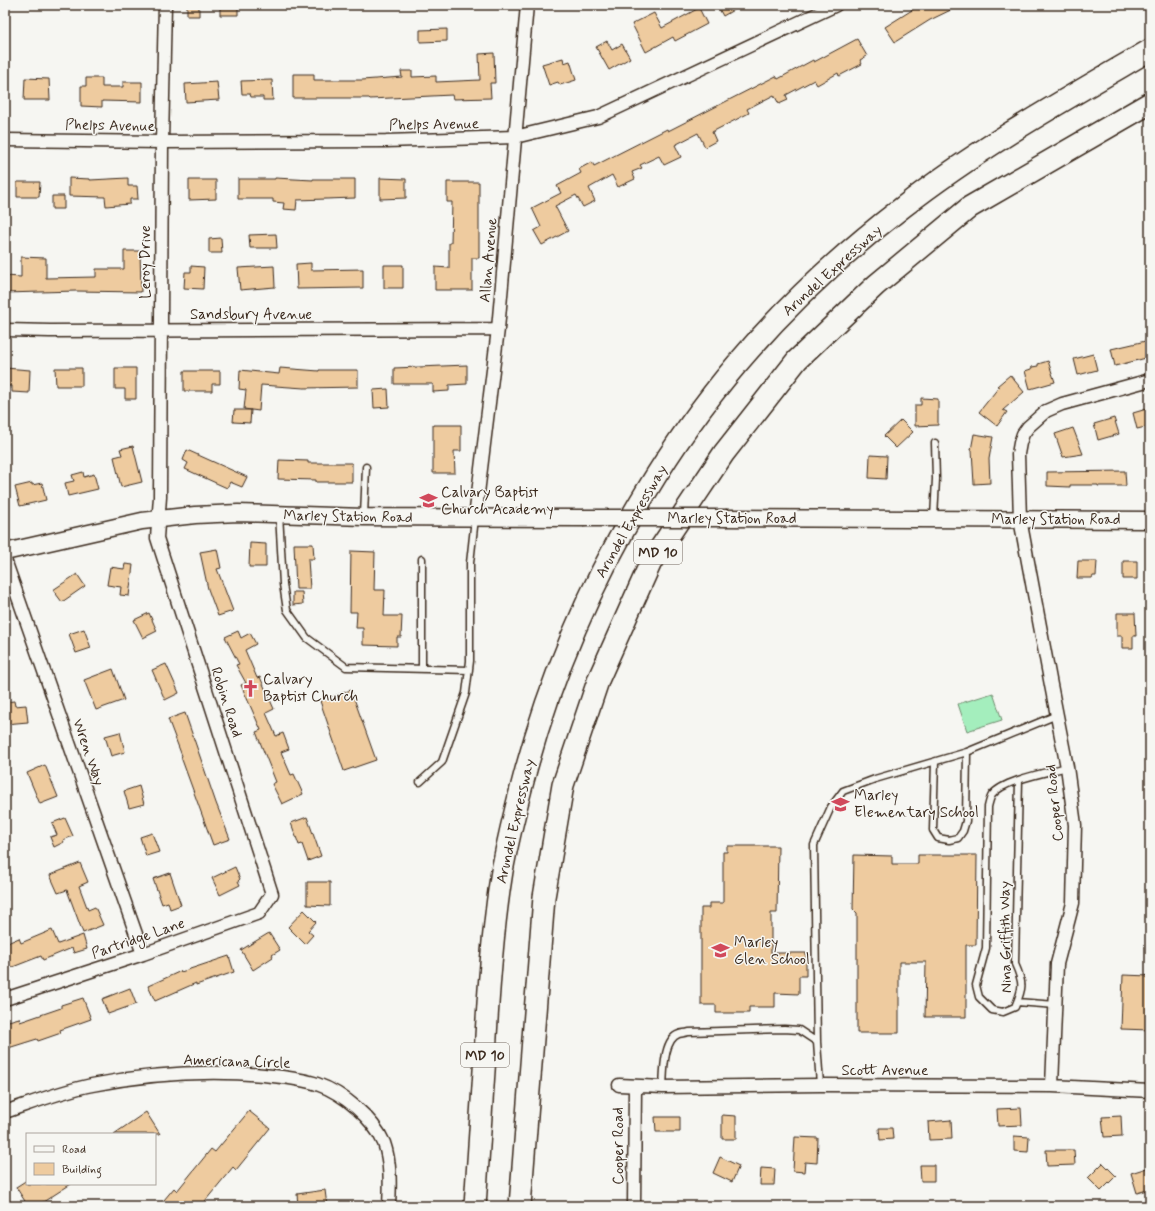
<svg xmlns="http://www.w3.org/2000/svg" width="1155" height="1211" viewBox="0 0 1155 1211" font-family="Mynerve,sans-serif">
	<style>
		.green { fill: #a4eebd; stroke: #708c6e }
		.building { fill: #eecb9f; stroke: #3b2a1e }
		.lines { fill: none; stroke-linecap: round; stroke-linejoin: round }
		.service-casing { stroke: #3b2a1e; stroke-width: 9 }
		.minor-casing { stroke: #3b2a1e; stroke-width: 15 }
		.secondary-casing { stroke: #3b2a1e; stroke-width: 19 }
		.motorway-casing { stroke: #3b2a1e; stroke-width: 24 }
		.service { stroke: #f6f6f2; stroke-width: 6 }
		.minor { stroke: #f6f6f2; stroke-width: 12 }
		.secondary { stroke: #f6f6f2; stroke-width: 16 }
		.motorway { stroke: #f6f6f2; stroke-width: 21 }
		.secondary-bridge-casing { stroke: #3b2a1e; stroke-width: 19; stroke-linecap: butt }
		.secondary-bridge { stroke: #f6f6f2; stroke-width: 16 }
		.labels { text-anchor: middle; stroke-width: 3; stroke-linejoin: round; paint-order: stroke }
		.shield { fill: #f6f6f2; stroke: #73675e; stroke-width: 1 }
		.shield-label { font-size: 14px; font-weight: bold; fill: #3b2a1e }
		.street-label { font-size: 15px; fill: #3b2a1e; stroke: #f6f6f2 }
		.poi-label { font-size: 15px; fill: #3b2a1e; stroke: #f6f6f2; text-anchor: start }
	</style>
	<rect width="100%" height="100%" fill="#f6f6f2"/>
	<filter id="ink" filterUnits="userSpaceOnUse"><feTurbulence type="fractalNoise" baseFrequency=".025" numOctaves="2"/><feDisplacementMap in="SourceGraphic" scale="8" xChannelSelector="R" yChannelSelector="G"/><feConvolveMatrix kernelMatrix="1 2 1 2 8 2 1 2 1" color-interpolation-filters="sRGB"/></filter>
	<g filter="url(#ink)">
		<path class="green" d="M 993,693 L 1002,720 L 967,731 L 958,704 Z"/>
		<path class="building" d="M 187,5 L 199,5 L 199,16 L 187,16 Z
			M 220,5 L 238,5 L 238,15 L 220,15 Z
			M 717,5 L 742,5 L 723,16 Z
			M 920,5 L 961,5 L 930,20 L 895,42 L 885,27 Z
			M 699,8 L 707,24 L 675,41 L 673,37 L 646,52 L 632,24 L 654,13 L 662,28 Z
			M 447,29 L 447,41 L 420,42 L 420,30 Z
			M 857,39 L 867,56 L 860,60 L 862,64 L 839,76 L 838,73 L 817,85 L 814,80 L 786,95 L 788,100 L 779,104 L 774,95 L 747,109 L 749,113 L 712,132 L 716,141 L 705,147 L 698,133 L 675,145 L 681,157 L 664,165 L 659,156 L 640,165 L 642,168 L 632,172 L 635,179 L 618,187 L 612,175 L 589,188 L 595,201 L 583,207 L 576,195 L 555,206 L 568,231 L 542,245 L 534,231 L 541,227 L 532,208 L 561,193 L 557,186 L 581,173 L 579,169 L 592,162 L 594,166 L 667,129 L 668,131 L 776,76 L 778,79 L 813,60 L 814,62 Z
			M 607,41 L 612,50 L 622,44 L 630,58 L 609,70 L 596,47 Z
			M 494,53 L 495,83 L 490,83 L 491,98 L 453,99 L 452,95 L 370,99 L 369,98 L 293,98 L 293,74 L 314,74 L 314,80 L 362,80 L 402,77 L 401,71 L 412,71 L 412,77 L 436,76 L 436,82 L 480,80 L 479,54 Z
			M 563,58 L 564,63 L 570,61 L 576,80 L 560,85 L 558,82 L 549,85 L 542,64 Z
			M 25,78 L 49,79 L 50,100 L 24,100 Z
			M 86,78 L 102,78 L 102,87 L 123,87 L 123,82 L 142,82 L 142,102 L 102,101 L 102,107 L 81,106 L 81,86 L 86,86 Z
			M 272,80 L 273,100 L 263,100 L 263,97 L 251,97 L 250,94 L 242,94 L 241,81 Z
			M 217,82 L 219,100 L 186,102 L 185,84 Z
			M 69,178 L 90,179 L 90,180 L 128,178 L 128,186 L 137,186 L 138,199 L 130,199 L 130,204 L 106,206 L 105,197 L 69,196 Z
			M 275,178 L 313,180 L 313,179 L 355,179 L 355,198 L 297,200 L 296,210 L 283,209 L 284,203 L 273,202 L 273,199 L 238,199 L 238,179 L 275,179 Z
			M 380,178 L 406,179 L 406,198 L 380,199 Z
			M 189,180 L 216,180 L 216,199 L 189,200 Z
			M 17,182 L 40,182 L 39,197 L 17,197 Z
			M 447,182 L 479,182 L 479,258 L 472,258 L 472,290 L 435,290 L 435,267 L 449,268 L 449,243 L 451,243 L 452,202 L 447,202 Z
			M 52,196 L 64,196 L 64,209 L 52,209 Z
			M 276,234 L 277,248 L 250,248 L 249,235 Z
			M 221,238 L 222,253 L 209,253 L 209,239 Z
			M 124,251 L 140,251 L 141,292 L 76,291 L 5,293 L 5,276 L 21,277 L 21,257 L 46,258 L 46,278 L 96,277 L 96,269 L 124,269 Z
			M 311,263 L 311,270 L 363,269 L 363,288 L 297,289 L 296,264 Z
			M 384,265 L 403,265 L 403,288 L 384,288 Z
			M 191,266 L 204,267 L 203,289 L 184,288 L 185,272 L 191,272 Z
			M 274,266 L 275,287 L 240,290 L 238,268 Z
			M 1150,340 L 1150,357 L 1115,366 L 1111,349 Z
			M 1093,354 L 1097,370 L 1078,375 L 1074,359 Z
			M 1048,361 L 1055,382 L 1030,389 L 1025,371 L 1031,369 L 1032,367 L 1038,366 L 1038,364 Z
			M 467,365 L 467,384 L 449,385 L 449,391 L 433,392 L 433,384 L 394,384 L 394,368 Z
			M 5,368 L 30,370 L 29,393 L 12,392 L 12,386 L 5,386 Z
			M 55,368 L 82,368 L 82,386 L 56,386 Z
			M 115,368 L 136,368 L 136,399 L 125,399 L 125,389 L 115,389 Z
			M 280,368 L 319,371 L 319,370 L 358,370 L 358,387 L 304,388 L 261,385 L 259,411 L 244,409 L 246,390 L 239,389 L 240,370 L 279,374 Z
			M 184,371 L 220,371 L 220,384 L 212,384 L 212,391 L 184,391 Z
			M 1010,375 L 1024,392 L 1003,410 L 1007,412 L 997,426 L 979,412 L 999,387 L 997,386 Z
			M 388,389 L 389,407 L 374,408 L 373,390 Z
			M 921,398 L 938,399 L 938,425 L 915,426 L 915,405 L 921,405 Z
			M 1150,408 L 1150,426 L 1137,429 L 1133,413 Z
			M 234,410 L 251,410 L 250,423 L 233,422 Z
			M 1114,418 L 1119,434 L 1098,440 L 1094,424 Z
			M 901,420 L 913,432 L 896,448 L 884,436 Z
			M 433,425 L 461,425 L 461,451 L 454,451 L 455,473 L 433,473 Z
			M 1073,428 L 1083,454 L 1063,457 L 1055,434 Z
			M 974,434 L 993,437 L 989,459 L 990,483 L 974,484 L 972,450 L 971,450 Z
			M 133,446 L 142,482 L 121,487 L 114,457 L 122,455 L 120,449 Z
			M 187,450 L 247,477 L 242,487 L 230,482 L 227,488 L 185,469 L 188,463 L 183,460 Z
			M 870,455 L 887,456 L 886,479 L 869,478 Z
			M 279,460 L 308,461 L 308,463 L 352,463 L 352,482 L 316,482 L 316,480 L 278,479 Z
			M 1125,471 L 1126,486 L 1098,486 L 1098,485 L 1070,485 L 1070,487 L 1047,486 L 1047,472 Z
			M 83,472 L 84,477 L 94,474 L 98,489 L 68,496 L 65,483 L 74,481 L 72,475 Z
			M 32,483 L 32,485 L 42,483 L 46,500 L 20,506 L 15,487 Z
			M 250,543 L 266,544 L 266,567 L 249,567 Z
			M 294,544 L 313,544 L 314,559 L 308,559 L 310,589 L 296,589 Z
			M 217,549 L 221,568 L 217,569 L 233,611 L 218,616 L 208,589 L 200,552 Z
			M 351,551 L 375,552 L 374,590 L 385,590 L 384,616 L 402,616 L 401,637 L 397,637 L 397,646 L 363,645 L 363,628 L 356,628 L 357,612 L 350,612 Z
			M 1078,561 L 1097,561 L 1096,576 L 1093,576 L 1092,578 L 1077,578 Z
			M 1123,561 L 1137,561 L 1137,579 L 1123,579 Z
			M 125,564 L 133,565 L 129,596 L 120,595 L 121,587 L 107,585 L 110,567 L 124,569 Z
			M 77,574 L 85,586 L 62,602 L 53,590 Z
			M 293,592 L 302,592 L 303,604 L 293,605 Z
			M 149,613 L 157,631 L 143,638 L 134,620 Z
			M 1117,613 L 1135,613 L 1136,636 L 1133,636 L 1133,648 L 1122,648 L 1122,636 L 1117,636 Z
			M 84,629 L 91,648 L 76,653 L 69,634 Z
			M 238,631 L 241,638 L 250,633 L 256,644 L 245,650 L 257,678 L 260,677 L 274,709 L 266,713 L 276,736 L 283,733 L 289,749 L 281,752 L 291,775 L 294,774 L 303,794 L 282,804 L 272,784 L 276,782 L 256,732 L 261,730 L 241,685 L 246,683 L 236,665 L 239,664 L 225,637 Z
			M 166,664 L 179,693 L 165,700 L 152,670 Z
			M 113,669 L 124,700 L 96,710 L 84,680 Z
			M 351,690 L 376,760 L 344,771 L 320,701 Z
			M 14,701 L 15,706 L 26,705 L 28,722 L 5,724 L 5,702 Z
			M 185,713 L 216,803 L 230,839 L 213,845 L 181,757 L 182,756 L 168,719 Z
			M 120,732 L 125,752 L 111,756 L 105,736 Z
			M 45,765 L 58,797 L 40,804 L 27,773 Z
			M 139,786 L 144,804 L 129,808 L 124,791 Z
			M 307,817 L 321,856 L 308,861 L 302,844 L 299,845 L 291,823 Z
			M 65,818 L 73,836 L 63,840 L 64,842 L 54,847 L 50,837 L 57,835 L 52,823 Z
			M 152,833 L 159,852 L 146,856 L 140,837 Z
			M 727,846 L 778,846 L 777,913 L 771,913 L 771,953 L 806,953 L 806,976 L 799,976 L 799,994 L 775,993 L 775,1007 L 749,1007 L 749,1013 L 716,1013 L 716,1005 L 701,1005 L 701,908 L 709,908 L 709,903 L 723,903 L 723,852 L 727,852 Z
			M 854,855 L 892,856 L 892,864 L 918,864 L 918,855 L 977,855 L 976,945 L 966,945 L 966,1017 L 925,1017 L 926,962 L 899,962 L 899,1033 L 857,1033 L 857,913 L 853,909 Z
			M 80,863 L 88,882 L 79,886 L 88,910 L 95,907 L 103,925 L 83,933 L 67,890 L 58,893 L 50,875 Z
			M 235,867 L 240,879 L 238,881 L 240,885 L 220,895 L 212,878 Z
			M 170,873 L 181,905 L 170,909 L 168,902 L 162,904 L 153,879 Z
			M 307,882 L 330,882 L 330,906 L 307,905 Z
			M 304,910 L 316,922 L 308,931 L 313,935 L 305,944 L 288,927 Z
			M 52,930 L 58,944 L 83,935 L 87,949 L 74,953 L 72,948 L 43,960 L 41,956 L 5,970 L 5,944 L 19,938 L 21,943 Z
			M 269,933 L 280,950 L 272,955 L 273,957 L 253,970 L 241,950 Z
			M 229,956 L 234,972 L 196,985 L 196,983 L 155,1001 L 148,986 L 181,971 L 181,972 Z
			M 1123,975 L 1150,976 L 1150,1030 L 1121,1029 Z
			M 130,988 L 136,1004 L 108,1014 L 102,999 Z
			M 83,998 L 91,1019 L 60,1030 L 61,1033 L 38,1041 L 37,1039 L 5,1049 L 5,1022 L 19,1018 L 20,1022 L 61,1008 L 61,1005 Z
			M 1021,1108 L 1022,1125 L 998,1126 L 997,1109 Z
			M 249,1111 L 270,1128 L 236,1170 L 233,1167 L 201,1206 L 159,1206 L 174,1188 L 177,1191 L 211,1149 L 215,1152 Z
			M 146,1112 L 160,1134 L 114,1134 Z
			M 722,1115 L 736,1116 L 736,1139 L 722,1139 Z
			M 1121,1116 L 1122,1136 L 1104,1137 L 1102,1117 Z
			M 655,1117 L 680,1117 L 680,1132 L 656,1132 Z
			M 951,1120 L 952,1139 L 929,1140 L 928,1122 Z
			M 879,1128 L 892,1128 L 893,1139 L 880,1140 Z
			M 1014,1136 L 1029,1137 L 1028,1152 L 1014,1151 Z
			M 795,1137 L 818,1138 L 817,1163 L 805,1162 L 804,1172 L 793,1171 Z
			M 1046,1150 L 1074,1150 L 1075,1165 L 1047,1166 Z
			M 720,1157 L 739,1166 L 732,1182 L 713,1173 Z
			M 1103,1163 L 1116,1176 L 1101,1191 L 1088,1178 Z
			M 920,1165 L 934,1165 L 934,1181 L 921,1181 Z
			M 1150,1167 L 1150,1189 L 1137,1193 L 1131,1173 Z
			M 761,1168 L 775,1169 L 774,1185 L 760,1185 Z
			M 27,1180 L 27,1184 L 71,1184 L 37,1206 L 28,1206 L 16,1187 Z
			M 325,1190 L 327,1206 L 298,1206 L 297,1194 Z"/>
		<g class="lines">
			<defs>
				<path id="service" d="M 279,514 L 283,584 L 287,610 L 307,638 L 346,667 L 469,670
					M 364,516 L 366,467
					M 934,518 L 936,479 L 935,443
					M 422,669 L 422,559
					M 935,762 L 933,830 L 938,838 L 949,840 L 958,838 L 963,831 L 966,821 L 967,752
					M 1019,780 L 1015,964 C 1024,984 1023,988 1015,1007 L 1003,1012 L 992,1010 L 979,997 L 976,985 L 986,948 L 988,807 C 989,803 990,798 992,795 C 1003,780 1049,772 1067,767
					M 420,782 L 442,762 L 466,693 L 470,661 L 470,563 L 475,518
					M 1017,1002 L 1056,1005
					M 820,1085 L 817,1042 L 814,845 L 831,807 L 843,791 L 875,779 L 967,752 L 1057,715
					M 663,1087 C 664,1073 663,1039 679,1034 C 682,1033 686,1033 689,1032 L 784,1029 L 799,1030 L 817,1042"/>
				<path id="minor" d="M 5,140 L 162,142 L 386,141 L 515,137 L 598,117 L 836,5
					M 5,330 L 50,331 L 498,329
					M 475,518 L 498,329 L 527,5
					M 5,560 L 143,954
					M 5,999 L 143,954 L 259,913 L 272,894 L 157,538 L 160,497 L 162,142 L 165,5
					M 619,1085 L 663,1087 L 820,1085 L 1052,1086 L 1150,1091
					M 1052,1086 L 1057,964 L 1073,903 L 1075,825 L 1067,767 L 1051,685 L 1020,519 L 1018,454 L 1020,443 L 1023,434 L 1028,427 L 1046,411 L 1062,404 L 1150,380
					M 5,1112 C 34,1102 62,1091 92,1085 C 148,1074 207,1070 264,1075 C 282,1077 300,1078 317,1084 C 343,1093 373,1118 384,1143 C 391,1163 390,1186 389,1206
					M 634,1206 L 635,1086"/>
				<path id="secondary" d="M 727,518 L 1150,520
					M 5,552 L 142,521 L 195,515 L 238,513 L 364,517 L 583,518"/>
				<path id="motorway" d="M 475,1206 C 478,1156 482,1106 485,1056 C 488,994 492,932 502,871 C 508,840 515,811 523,781 C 550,677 590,584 646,492 C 673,447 703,404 737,364 C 786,306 843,253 903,207 C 980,147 1066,99 1150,50
					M 520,1206 L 544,897 L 563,785 L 599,678 L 651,562 L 724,453 L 797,360 L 876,285 L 970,207 L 1150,103"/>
			</defs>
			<use href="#service" class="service-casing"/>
			<use href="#minor" class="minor-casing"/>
			<use href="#secondary" class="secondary-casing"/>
			<use href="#motorway" class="motorway-casing"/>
			<use href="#service" class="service"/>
			<use href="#minor" class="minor"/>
			<use href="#secondary" class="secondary"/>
			<use href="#motorway" class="motorway"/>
			<defs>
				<path id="secondary-bridge" d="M 583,518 L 727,518"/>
			</defs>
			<use href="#secondary-bridge" class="secondary-bridge-casing"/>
			<use href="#secondary-bridge" class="secondary-bridge"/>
		</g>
	</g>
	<defs>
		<symbol id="school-bare" viewBox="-9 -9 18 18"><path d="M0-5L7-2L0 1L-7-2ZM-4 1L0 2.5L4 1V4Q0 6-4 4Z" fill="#d1495b" stroke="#f6f6f2" stroke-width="2.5" paint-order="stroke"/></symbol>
		<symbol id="church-bare" viewBox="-9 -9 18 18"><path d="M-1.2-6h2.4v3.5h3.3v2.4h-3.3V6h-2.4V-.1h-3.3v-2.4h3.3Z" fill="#d1495b" stroke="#f6f6f2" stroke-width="2.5" paint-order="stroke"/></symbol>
	</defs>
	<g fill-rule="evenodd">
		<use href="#school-bare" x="416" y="488" width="25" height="25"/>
		<use href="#church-bare" x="238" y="676" width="25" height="25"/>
		<use href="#school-bare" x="828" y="792" width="25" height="25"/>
		<use href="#school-bare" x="708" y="938" width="25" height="25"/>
	</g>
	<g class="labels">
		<g class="shield">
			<rect x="634" y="540" width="48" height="24" rx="3"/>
			<rect x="461" y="1043" width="48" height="24" rx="3"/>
		</g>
		<g class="shield-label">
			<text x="658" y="557">MD 10</text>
			<text x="485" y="1060">MD 10</text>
		</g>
		<g class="street-label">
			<text transform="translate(434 124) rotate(-1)" y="5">Phelps Avenue</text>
			<text transform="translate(110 125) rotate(1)" y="5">Phelps Avenue</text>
			<text transform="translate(488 260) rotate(-85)" y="5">Allan Avenue</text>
			<text transform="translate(145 262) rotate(-90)" y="5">Leroy Drive</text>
			<text transform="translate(832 270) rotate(-42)" y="5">Arundel Expressway</text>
			<text x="251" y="319">Sandsbury Avenue</text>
			<text transform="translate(348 516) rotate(1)" y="5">Marley Station Road</text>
			<text x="732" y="523">Marley Station Road</text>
			<text x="1056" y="524">Marley Station Road</text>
			<text transform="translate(631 521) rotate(-60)" y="5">Arundel Expressway</text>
			<text transform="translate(227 702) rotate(72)" y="5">Robin Road</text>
			<text transform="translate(89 752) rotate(71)" y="5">Wren Way</text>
			<text transform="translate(1054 803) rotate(-96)" y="5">Cooper Road</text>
			<text transform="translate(515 821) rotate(-77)" y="5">Arundel Expressway</text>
			<text transform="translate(1005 937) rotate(-91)" y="5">Nina Griffith Way</text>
			<text transform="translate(138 938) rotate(-19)" y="5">Partridge Lane</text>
			<text transform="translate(237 1061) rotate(2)" y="5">Americana Circle</text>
			<text x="885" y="1075">Scott Avenue</text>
			<text transform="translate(618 1146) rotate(-90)" y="5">Cooper Road</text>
		</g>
		<g class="poi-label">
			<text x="441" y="497">Calvary Baptist<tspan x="441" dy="17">Church Academy</tspan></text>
			<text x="263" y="684">Calvary<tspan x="263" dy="17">Baptist Church</tspan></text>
			<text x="854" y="800">Marley<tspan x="854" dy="17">Elementary School</tspan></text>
			<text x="734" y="947">Marley<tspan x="734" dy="17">Glen School</tspan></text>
		</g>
	</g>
	<rect width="1155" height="1211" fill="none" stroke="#f6f6f2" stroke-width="20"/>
	<rect x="10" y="10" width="1135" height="1191" fill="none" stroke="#3b2a1e" stroke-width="1.5" filter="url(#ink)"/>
	<rect x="26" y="1133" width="130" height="52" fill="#f6f6f2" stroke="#aba49d"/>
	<rect x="34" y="1146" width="20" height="6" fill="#f6f6f2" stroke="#aba49d"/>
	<text x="62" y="1153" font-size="12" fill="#3b2a1e">Road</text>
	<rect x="34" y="1163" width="20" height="12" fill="#eecb9f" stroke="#aba49d"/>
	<text x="62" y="1173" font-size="12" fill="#3b2a1e">Building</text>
</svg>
